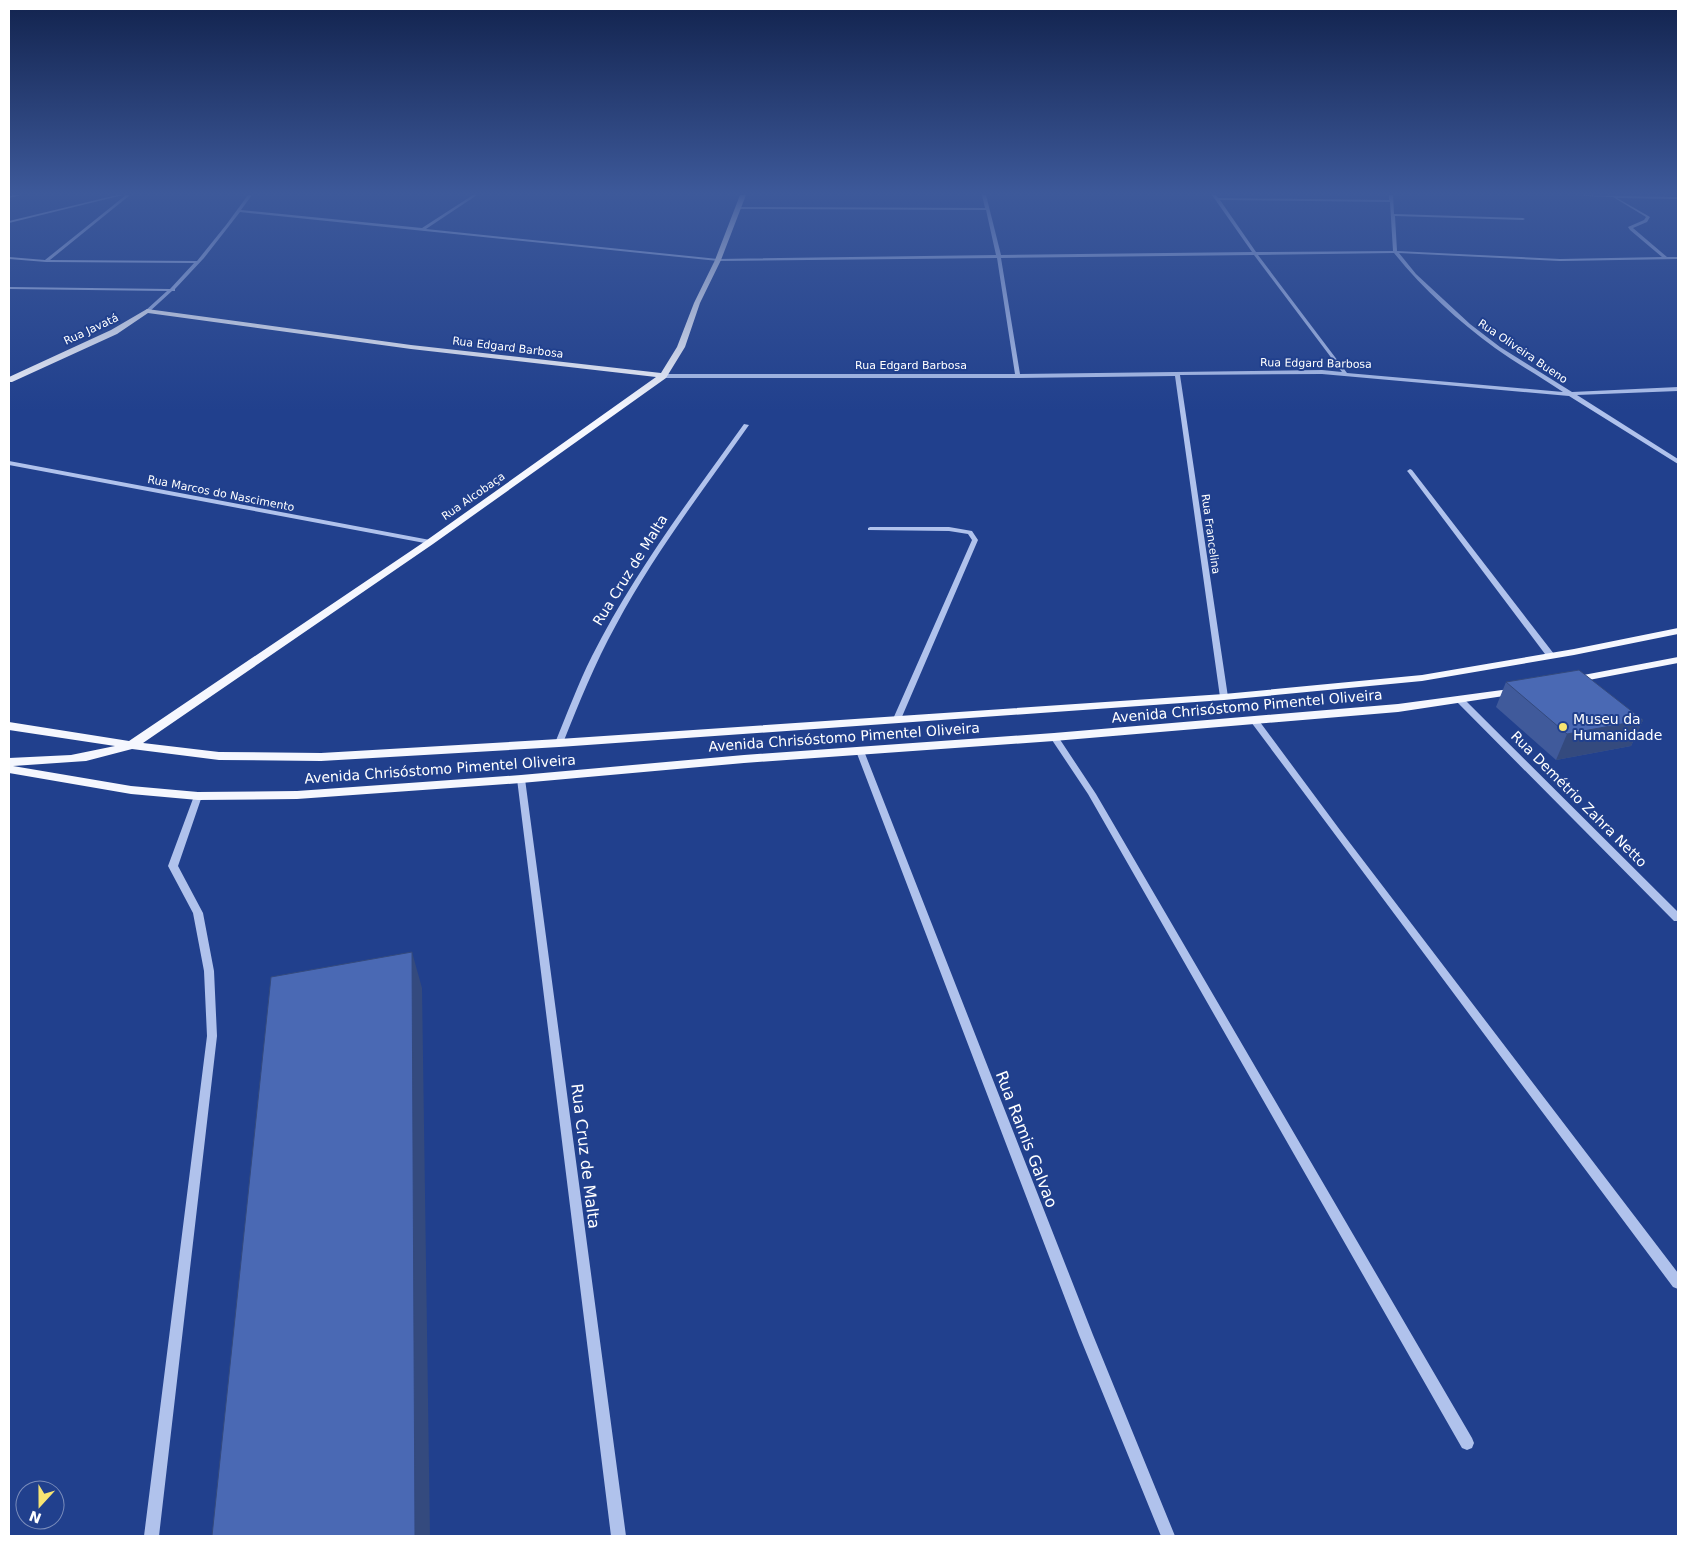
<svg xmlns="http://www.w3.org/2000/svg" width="1687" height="1545" viewBox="0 0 1687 1545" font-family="'DejaVu Sans',sans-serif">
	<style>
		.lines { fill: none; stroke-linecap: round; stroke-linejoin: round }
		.minor { fill: #b0c2ec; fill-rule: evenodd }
		.major { fill: #f5f7fe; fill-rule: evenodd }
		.wall { fill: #405a9b }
		.shaded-wall { fill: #344a7e }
		.building { fill: #4a69b4; stroke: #344a7e }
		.poi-dot { fill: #f8e572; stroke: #21408d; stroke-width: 2 }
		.labels { text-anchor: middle; stroke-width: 4; stroke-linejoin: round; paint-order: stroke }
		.far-street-label { font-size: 11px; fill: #fff; stroke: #21408d }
		.street-label { font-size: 14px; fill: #fff; stroke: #21408d }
		.poi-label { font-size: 14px; fill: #fff; stroke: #21408d; text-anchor: start }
		.near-street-label { font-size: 16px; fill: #fff; stroke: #21408d }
	</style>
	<rect width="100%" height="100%" fill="#21408d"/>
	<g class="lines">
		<path class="minor" d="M 15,195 L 21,195 L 9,198 L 9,196 Z
			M 117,195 L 123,195 L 9,223 L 9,221 Z
			M 126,195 L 130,195 L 50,260 L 197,261 L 226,225 L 248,195 L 252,195 L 241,210 L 422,228 L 473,195 L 477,195 L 426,229 L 718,259 L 996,255 L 986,210 L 738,209 L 739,207 L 985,208 L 982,195 L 986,195 L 1001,255 L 1252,252 L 1212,195 L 1216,195 L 1218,198 L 1389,200 L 1389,195 L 1393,195 L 1394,214 L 1523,218 L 1525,219 L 1523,220 L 1395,216 L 1397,251 L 1560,259 L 1662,257 L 1630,230 L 1628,227 L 1644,220 L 1646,217 L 1613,197 L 1562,195 L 1678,197 L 1678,199 L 1617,198 L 1650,217 L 1647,222 L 1633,228 L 1667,257 L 1678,257 L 1678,259 L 1560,261 L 1399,253 L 1416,274 L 1470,324 L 1500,347 L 1572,392 L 1678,387 L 1678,391 L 1577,395 L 1678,459 L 1678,464 L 1569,396 L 1322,374 L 1180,375 L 1228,697 L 1224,699 L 1220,697 L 1175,376 L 1018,378 L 663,378 L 660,376 L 663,374 L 1015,374 L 997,258 L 718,261 L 240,212 L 204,258 L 175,289 L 175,291 L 172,291 L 149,312 L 145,311 L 167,291 L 9,289 L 10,287 L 170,289 L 194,263 L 46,262 L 9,259 L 9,257 L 45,260 ZM 1220,200 L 1390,202 L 1393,251 L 1256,252 ZM 1394,253 C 1423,289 1458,321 1495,348 C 1517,364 1541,377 1563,392 L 1347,373 L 1258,255 ZM 1254,255 L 1342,372 L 1322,370 L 1020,374 L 1001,258 Z
			M 744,424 L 749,425 C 703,490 654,554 616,625 C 595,663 579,703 563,743 L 559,746 L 556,745 L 555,743 C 567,714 578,684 592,656 C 634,573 690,499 744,424 Z
			M 9,461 L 430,540 L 433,542 L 430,544 L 9,465 Z
			M 1410,469 L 1412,470 L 1554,654 L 1555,656 L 1554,658 L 1548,658 L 1408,472 L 1407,471 Z
			M 870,527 L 949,527 L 972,531 L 978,540 L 901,719 L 897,721 L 893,719 L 972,540 L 968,534 L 949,531 L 868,530 L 868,528 Z
			M 1457,698 L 1463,698 L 1678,912 L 1678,921 L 1674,921 L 1457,702 L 1456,700 Z
			M 1251,718 L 1257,718 L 1340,830 L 1678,1273 L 1678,1289 L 1673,1287 L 1251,722 L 1250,720 Z
			M 1054,734 L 1057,735 L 1096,794 L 1472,1438 L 1474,1443 L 1472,1448 L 1467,1450 L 1462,1448 L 1088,794 L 1050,737 Z
			M 860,748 L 864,751 L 1093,1335 L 1175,1536 L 1161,1536 L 1079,1335 L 856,751 Z
			M 521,776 L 525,779 L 626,1536 L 611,1536 L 517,779 Z
			M 198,793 L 202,796 L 178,866 L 203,913 L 214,971 L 217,1036 L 159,1536 L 144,1536 L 207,1036 L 204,971 L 193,913 L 168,866 L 194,796 Z"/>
		<path class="major" d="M 740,195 L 746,195 L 721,260 L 700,303 L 685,347 L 666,378 L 433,544 L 143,743 L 219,752 L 321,753 L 559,739 L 1224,694 L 1422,675 L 1574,649 L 1678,628 L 1678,634 L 1574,655 L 1422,681 L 1224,700 L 559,747 L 321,761 L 219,760 L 132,749 L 86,761 L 13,766 L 131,786 L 198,792 L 297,791 L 521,775 L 744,755 L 1054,733 L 1398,704 L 1517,688 L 1523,691 L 1517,694 L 1398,712 L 1054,741 L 744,763 L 521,783 L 297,799 L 198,800 L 131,794 L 9,773 L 9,758 L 71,755 L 115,746 L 9,730 L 9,722 L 129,741 L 427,540 L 656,377 L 411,349 L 148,313 L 117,334 L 12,382 L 9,382 L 9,377 L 111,330 L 147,309 L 411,345 L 661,373 L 677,347 L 694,303 L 715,260 Z
			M 1678,657 L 1678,663 L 1573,683 L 1567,680 L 1573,677 Z"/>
	</g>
	<path class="wall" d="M 1506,682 L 1643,720 L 1631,746 L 1556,760 L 1496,707 Z"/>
	<path class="shaded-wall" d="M 1643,720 L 1631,746 L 1556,760 L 1567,734 Z
		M 412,952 L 422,988 L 430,1536 L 415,1536 Z"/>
	<path class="building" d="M 1579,670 L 1643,720 L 1567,734 L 1506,682 Z
		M 412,952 L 415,1536 L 212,1536 L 271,977 Z"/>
	<linearGradient id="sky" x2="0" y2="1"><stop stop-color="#12234e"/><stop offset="0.47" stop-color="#3d599a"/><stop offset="1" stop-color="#3d599a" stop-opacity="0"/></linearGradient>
	<rect width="1687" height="411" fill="url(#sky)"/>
	<circle class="poi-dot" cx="1563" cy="727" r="5"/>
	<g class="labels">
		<g class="far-street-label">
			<text transform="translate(91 329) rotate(-25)" y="4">Rua Javatá</text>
			<text transform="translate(508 347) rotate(7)" y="4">Rua Edgard Barbosa</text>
			<text transform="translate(1523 351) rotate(34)" y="4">Rua Oliveira Bueno</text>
			<text transform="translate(1316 363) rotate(1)" y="4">Rua Edgard Barbosa</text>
			<text x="911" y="369">Rua Edgard Barbosa</text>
			<text transform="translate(221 493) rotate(11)" y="4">Rua Marcos do Nascimento</text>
			<text transform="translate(473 496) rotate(-35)" y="4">Rua Alcobaça</text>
			<text transform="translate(1211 534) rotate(82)" y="4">Rua Francelina</text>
		</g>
		<g class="street-label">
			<text transform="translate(630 570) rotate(-58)" y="5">Rua Cruz de Malta</text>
			<text transform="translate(1247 706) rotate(-5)" y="5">Avenida Chrisóstomo Pimentel Oliveira</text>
			<text transform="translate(844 737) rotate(-4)" y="5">Avenida Chrisóstomo Pimentel Oliveira</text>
			<text transform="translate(440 769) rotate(-4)" y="5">Avenida Chrisóstomo Pimentel Oliveira</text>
			<text transform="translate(1579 799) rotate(45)" y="5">Rua Demétrio Zahra Netto</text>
		</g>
		<g class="poi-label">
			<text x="1573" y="724">Museu da<tspan x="1573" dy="16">Humanidade</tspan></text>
		</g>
		<g class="near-street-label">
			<text transform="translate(1027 1139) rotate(69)" y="6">Rua Ramis Galvao</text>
			<text transform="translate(586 1156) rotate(83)" y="6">Rua Cruz de Malta</text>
		</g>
	</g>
	<rect width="1687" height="1545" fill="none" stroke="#ffffff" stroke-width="20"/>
	<g transform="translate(40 1505) rotate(201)"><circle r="24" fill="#21408d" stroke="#7a8cbb"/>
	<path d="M0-4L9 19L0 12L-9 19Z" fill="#f8e572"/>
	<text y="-8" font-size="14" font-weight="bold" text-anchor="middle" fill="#ffffff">N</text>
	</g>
</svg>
